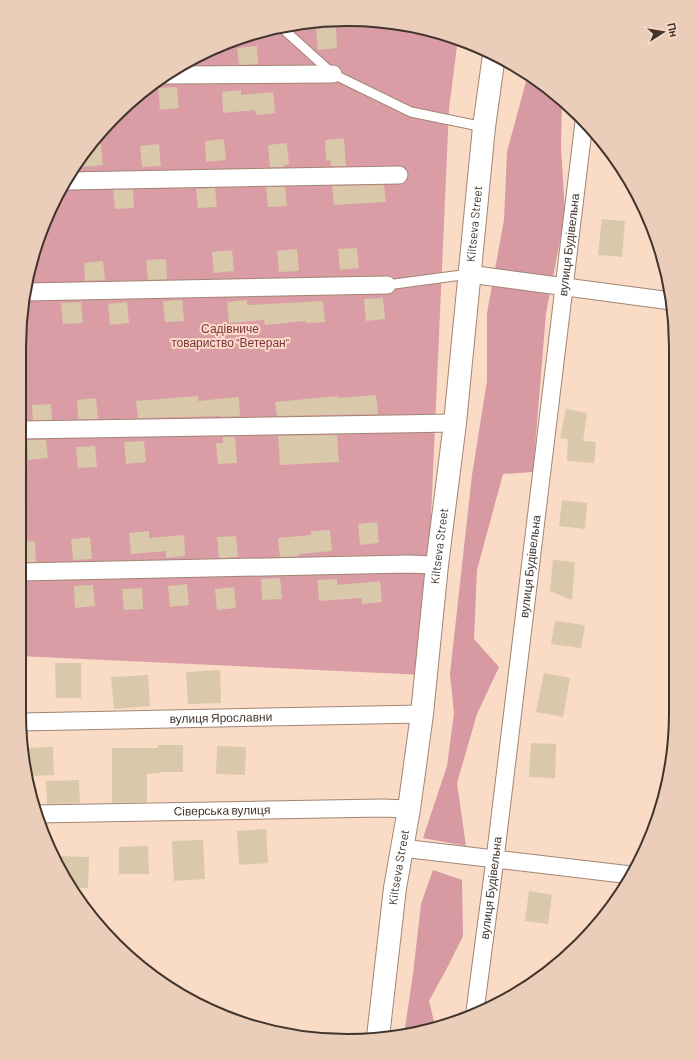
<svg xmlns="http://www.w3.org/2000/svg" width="695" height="1060" viewBox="0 0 695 1060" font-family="Barlow,sans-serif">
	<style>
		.green { fill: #da9ca5 }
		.forest { fill: #d799a2 }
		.building { fill: #d9c8aa }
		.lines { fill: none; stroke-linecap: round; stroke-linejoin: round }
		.service-casing { stroke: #a28673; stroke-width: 11 }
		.minor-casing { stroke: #a28673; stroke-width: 19 }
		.secondary-casing { stroke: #a28673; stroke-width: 24 }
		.service { stroke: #fff; stroke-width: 9 }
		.minor { stroke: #fff; stroke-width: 17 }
		.secondary { stroke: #fff; stroke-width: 22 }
		.labels { text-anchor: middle; stroke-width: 4; stroke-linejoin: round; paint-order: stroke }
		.street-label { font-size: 12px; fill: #41352d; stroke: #f9dbc6 }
		.park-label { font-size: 12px; fill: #7e3343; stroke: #f9dbc6 }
		.rim { fill: none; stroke: #41352d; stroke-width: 2 }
	</style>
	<rect width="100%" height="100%" fill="#f9dbc6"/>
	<path class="green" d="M 326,20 L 391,22 L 458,38 L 449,109 L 424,675 L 19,656 L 22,304 L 53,202 L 101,131 L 148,87 L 202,53 L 263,30 Z"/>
	<path class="forest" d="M 528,74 L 562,99 L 561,146 L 565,215 L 546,313 L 533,472 L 503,474 L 477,570 L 474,639 L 499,667 L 477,714 L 457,783 L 466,846 L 423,838 L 447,766 L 454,713 L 450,674 L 472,475 L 487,381 L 487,313 L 504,220 L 507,152 Z
		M 433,870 L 462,880 L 463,936 L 447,968 L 429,1001 L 435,1026 L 412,1035 L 404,1035 L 413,974 L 421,904 Z"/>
	<path class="building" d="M 336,27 L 337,48 L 318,50 L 316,29 Z
		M 257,46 L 258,64 L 239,65 L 237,48 Z
		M 177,87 L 179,108 L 160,110 L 158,88 Z
		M 241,90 L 241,95 L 273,92 L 275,113 L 256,115 L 255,110 L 223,113 L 222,92 Z
		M 344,138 L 346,166 L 331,166 L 330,160 L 326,161 L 325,140 Z
		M 224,139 L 226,160 L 206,162 L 205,141 Z
		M 287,143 L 289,164 L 284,165 L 284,167 L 270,167 L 268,145 Z
		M 101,144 L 103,165 L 83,167 L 83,158 L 91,145 Z
		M 159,144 L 161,166 L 142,167 L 140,146 Z
		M 384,185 L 386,202 L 334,205 L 332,186 Z
		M 266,187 L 285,187 L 287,206 L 268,207 Z
		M 215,188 L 217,207 L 198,208 L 196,189 Z
		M 113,190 L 133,190 L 134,208 L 115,209 Z
		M 602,219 L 625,221 L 622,257 L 598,255 Z
		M 357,248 L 359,268 L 340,270 L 338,249 Z
		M 297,249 L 299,271 L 279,272 L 277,251 Z
		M 232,250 L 234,271 L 214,273 L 212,252 Z
		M 166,259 L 167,279 L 148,280 L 146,260 Z
		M 103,261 L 105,280 L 85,281 L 84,263 Z
		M 383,298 L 385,319 L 366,321 L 364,299 Z
		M 182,300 L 184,321 L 165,322 L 163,301 Z
		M 247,300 L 247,305 L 323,301 L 325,322 L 306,323 L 306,321 L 265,325 L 264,320 L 229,323 L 227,302 Z
		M 81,302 L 83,323 L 63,324 L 61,303 Z
		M 127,302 L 129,323 L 110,325 L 108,304 Z
		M 376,395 L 378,414 L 277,416 L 275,402 L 337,396 L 338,398 Z
		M 198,396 L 198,401 L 239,397 L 240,416 L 221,417 L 221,416 L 138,418 L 136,401 Z
		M 96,398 L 98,419 L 78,419 L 77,400 Z
		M 51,404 L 52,420 L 33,420 L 32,405 Z
		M 566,409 L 587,413 L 583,441 L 596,442 L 594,463 L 567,461 L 568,439 L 560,438 Z
		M 337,435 L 339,462 L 280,465 L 278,436 Z
		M 223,437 L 235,437 L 237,463 L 218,464 L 216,443 L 223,443 Z
		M 27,440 L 46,440 L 48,458 L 28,460 Z
		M 144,441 L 146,462 L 126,464 L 124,442 Z
		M 95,446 L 97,467 L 78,468 L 76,447 Z
		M 562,500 L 587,503 L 585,529 L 559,526 Z
		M 377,522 L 379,543 L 360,545 L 358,524 Z
		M 330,530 L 332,551 L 299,554 L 299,556 L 280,557 L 278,538 L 311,535 L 311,531 Z
		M 149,531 L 149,538 L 184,535 L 185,556 L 166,558 L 166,551 L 131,554 L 129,533 Z
		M 236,536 L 238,557 L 219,558 L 217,537 Z
		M 90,537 L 92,559 L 73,560 L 71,539 Z
		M 35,541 L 36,562 L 20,562 L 20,542 Z
		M 553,560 L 575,562 L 572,600 L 550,591 Z
		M 280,578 L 282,599 L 262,600 L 261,579 Z
		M 337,579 L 337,585 L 380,581 L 382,602 L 362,604 L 362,598 L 319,601 L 317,580 Z
		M 187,584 L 189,605 L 170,607 L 168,586 Z
		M 93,585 L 95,606 L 75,608 L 74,586 Z
		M 234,587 L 236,608 L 217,610 L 215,589 Z
		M 142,588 L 143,609 L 124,610 L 122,589 Z
		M 555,621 L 585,625 L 581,648 L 551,644 Z
		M 55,663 L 81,663 L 81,698 L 56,698 Z
		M 220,670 L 221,703 L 188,704 L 186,672 Z
		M 544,673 L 570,678 L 563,717 L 536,712 Z
		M 148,675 L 150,706 L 114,709 L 111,677 Z
		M 531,743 L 556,744 L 555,778 L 529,777 Z
		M 158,745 L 183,745 L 183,772 L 160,772 L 160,773 L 147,774 L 147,802 L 112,803 L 112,748 L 158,748 Z
		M 217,746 L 246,747 L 245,775 L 216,774 Z
		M 53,747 L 54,775 L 30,776 L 25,748 Z
		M 79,780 L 80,803 L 47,804 L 46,781 Z
		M 266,829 L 268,863 L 239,865 L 237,831 Z
		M 203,840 L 205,879 L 174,881 L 172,841 Z
		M 148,846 L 149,874 L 119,874 L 119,847 Z
		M 55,856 L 89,857 L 88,888 L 71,888 Z
		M 529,891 L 552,895 L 548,924 L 525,921 Z"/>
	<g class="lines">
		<defs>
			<path id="service" d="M 281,27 L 333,74 L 411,112 L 484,127
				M 387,285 L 469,274"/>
			<g id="minor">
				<path d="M 167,75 L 333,74"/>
				<path d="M 67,181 L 399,175"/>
				<path d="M 469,274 L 671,301"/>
				<path d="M 26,292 L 387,285"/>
				<path d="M 21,430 L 455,423"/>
				<path d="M 20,572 L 407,564 L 437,565"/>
				<path id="s1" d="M 21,722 L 422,714"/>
				<path id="s2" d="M 36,814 L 381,808 L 409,809"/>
				<path d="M 402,848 L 631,875"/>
				<path id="s3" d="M 475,1011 L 495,859 L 584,122"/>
			</g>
			<g id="secondary">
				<path id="s4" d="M 378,1037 L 395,888 L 409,809 L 422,714 L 437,565 L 455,423 L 484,127 L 494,55"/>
			</g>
		</defs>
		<use href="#service" class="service-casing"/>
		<use href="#minor" class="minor-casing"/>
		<use href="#secondary" class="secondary-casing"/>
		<use href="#service" class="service"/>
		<use href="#minor" class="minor"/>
		<use href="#secondary" class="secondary"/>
	</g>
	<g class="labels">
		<g class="street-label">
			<text dy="4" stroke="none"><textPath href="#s4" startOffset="819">Kiltseva Street</textPath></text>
			<text dy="4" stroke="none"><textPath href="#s3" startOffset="772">вулиця Будівельна</textPath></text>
			<text dy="4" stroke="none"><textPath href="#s4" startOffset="495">Kiltseva Street</textPath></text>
			<text dy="4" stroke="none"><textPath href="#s3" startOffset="448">вулиця Будівельна</textPath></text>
			<text dy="4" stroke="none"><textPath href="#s1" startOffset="200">вулиця Ярославни</textPath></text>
			<text dy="4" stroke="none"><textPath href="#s2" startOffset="186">Сіверська вулиця</textPath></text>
			<text dy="4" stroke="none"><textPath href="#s4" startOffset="171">Kiltseva Street</textPath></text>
			<text dy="4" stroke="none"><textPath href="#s3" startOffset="124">вулиця Будівельна</textPath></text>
		</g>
		<g class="park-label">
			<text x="230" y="333">Садівниче<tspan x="230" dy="14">товариство "Ветеран"</tspan></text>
		</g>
	</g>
	<path d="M0 0H695V1060H0ZM347 26H348A321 321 0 0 1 669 347V713A321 321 0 0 1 348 1034H347A321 321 0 0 1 26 713V347A321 321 0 0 1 347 26Z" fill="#eaceba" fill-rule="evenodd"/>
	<path class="rim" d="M347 26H348A321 321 0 0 1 669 347V713A321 321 0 0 1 348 1034H347A321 321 0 0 1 26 713V347A321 321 0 0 1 347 26Z"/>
	<g transform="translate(663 32) rotate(78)" stroke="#f9dbc6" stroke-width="3" paint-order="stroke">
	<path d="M0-3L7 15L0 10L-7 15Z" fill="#41352d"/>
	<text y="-6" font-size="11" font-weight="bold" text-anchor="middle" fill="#41352d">Пн</text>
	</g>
</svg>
